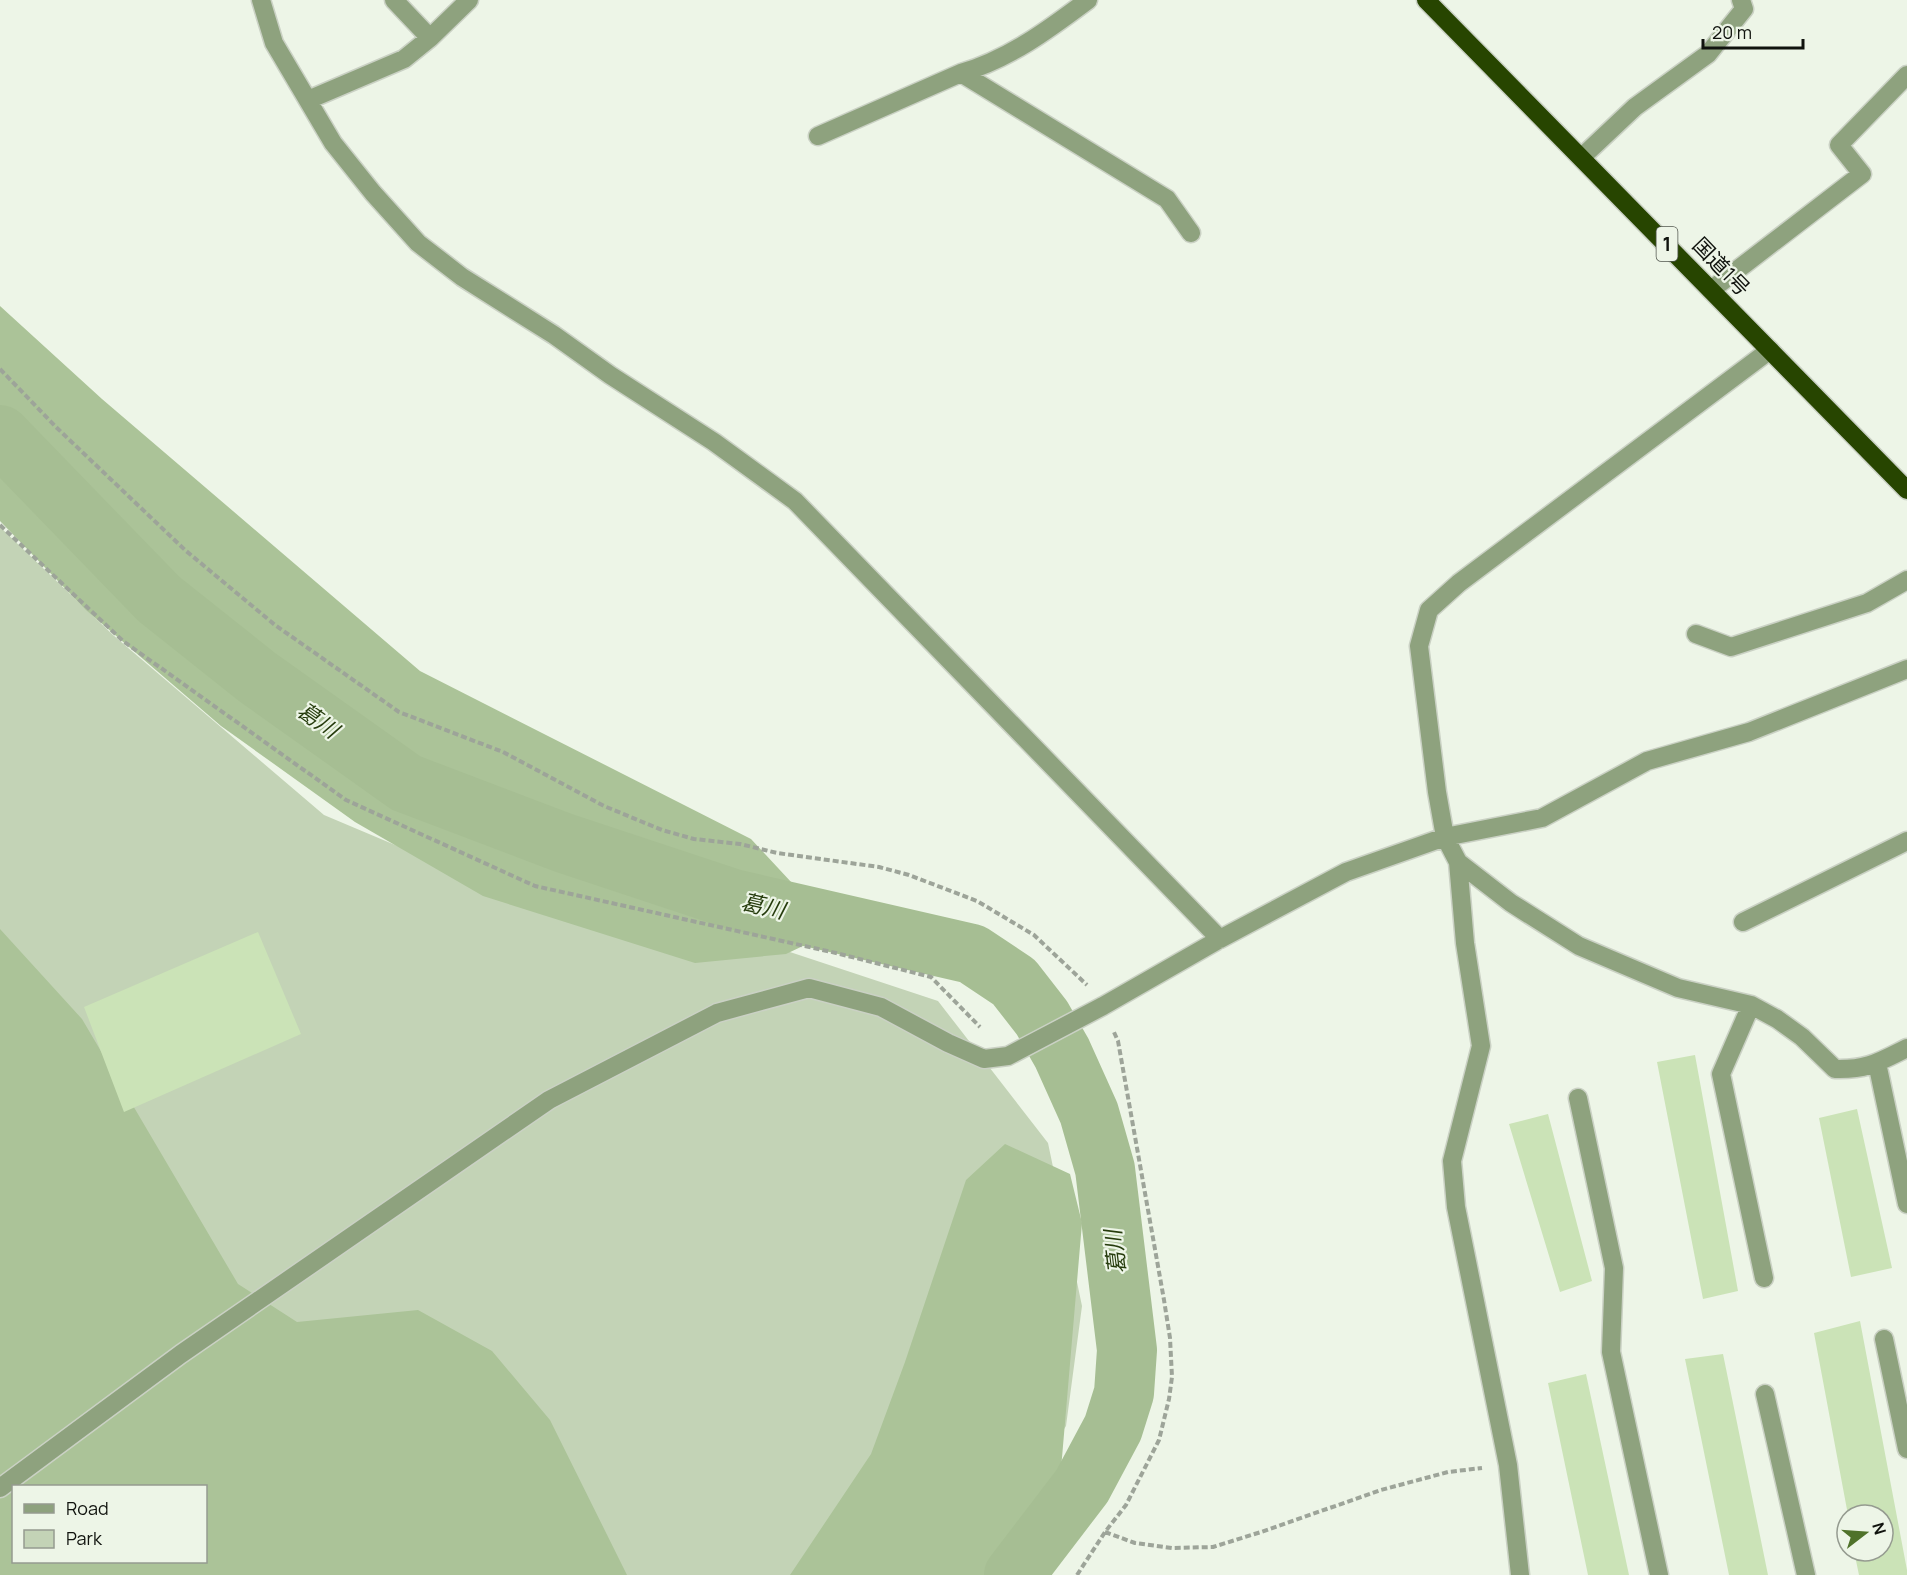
<svg xmlns="http://www.w3.org/2000/svg" width="1907" height="1575" viewBox="0 0 1907 1575" font-family="Manrope,'Noto Sans JP',sans-serif">
	<style>
		.green { fill: #c3d3b6; fill-rule: evenodd }
		.forest { fill: #abc398; fill-rule: evenodd }
		.lines { fill: none; stroke-linecap: round; stroke-linejoin: round }
		.river { stroke: #a6be93; stroke-width: 60 }
		.building { fill: #cbe3b7 }
		.minor-casing { stroke: #cad1c4; stroke-width: 21 }
		.highway-casing { stroke: #cad1c4; stroke-width: 21 }
		.path { stroke: #9da499; stroke-width: 4; stroke-dasharray: 6 3; stroke-linecap: butt }
		.minor { stroke: #8ea27e; stroke-width: 18 }
		.highway { stroke: #274500; stroke-width: 18 }
		.labels { text-anchor: middle; stroke-width: 4.5; stroke-linejoin: round; paint-order: stroke }
		.shield { fill: #edf5e7; stroke: #52574f; stroke-width: 1.5 }
		.shield-label { font-size: 20px; font-weight: bold; fill: #10130e }
		.street-label { font-size: 21px; fill: #10130e; stroke: #edf5e7 }
		.water-label { font-size: 22px; font-style: italic; fill: #263c0d; stroke: #edf5e7 }
	</style>
	<rect width="100%" height="100%" fill="#edf5e7"/>
	<path class="green" d="M 0,527 L 113,635 L 324,815 L 530,902 L 757,941 L 938,1001 L 1048,1143 L 1082,1306 L 1066,1426 L 992,1540 L 967,1575 L 0,1575 ZM 14,1486 L 206,1486 L 206,1562 L 14,1562 Z"/>
	<path class="forest" d="M 0,306 L 102,399 L 420,671 L 751,839 L 805,897 L 824,936 L 786,954 L 695,963 L 483,896 L 355,822 L 221,726 L 86,610 L 0,521 Z
		M 0,929 L 82,1019 L 238,1284 L 297,1322 L 418,1310 L 492,1351 L 550,1420 L 627,1575 L 0,1575 ZM 14,1486 L 206,1486 L 206,1562 L 14,1562 Z
		M 1005,1144 L 1070,1174 L 1082,1223 L 1052,1575 L 790,1575 L 871,1454 L 905,1362 L 966,1180 Z"/>
	<g class="lines">
		<path class="river" d="M 0,435 L 159,599 L 257,677 L 406,783 L 564,843 L 733,899 L 972,954 L 1014,982 L 1042,1018 L 1062,1053 L 1089,1113 L 1105,1169 L 1127,1350 L 1124,1393 L 1113,1428 L 1082,1486 L 1014,1575"/>
	</g>
	<path class="building" d="M 258,932 L 301,1034 L 124,1112 L 84,1007 Z
		M 1695,1055 L 1738,1291 L 1703,1299 L 1657,1062 Z
		M 1857,1109 L 1892,1268 L 1851,1277 L 1819,1118 Z
		M 1548,1114 L 1592,1281 L 1560,1292 L 1509,1124 Z
		M 1860,1321 L 1907,1570 L 1907,1575 L 1859,1575 L 1854,1551 L 1883,1551 L 1883,1515 L 1848,1515 L 1814,1333 Z
		M 1723,1354 L 1768,1575 L 1729,1575 L 1685,1359 Z
		M 1586,1374 L 1629,1575 L 1588,1575 L 1548,1383 Z"/>
	<g class="lines">
		<defs>
			<path id="minor" d="M 261,0 L 274,43 L 333,143 L 373,193 L 418,243 L 462,277 L 554,335 L 610,375 L 714,442 L 795,501 L 1220,939
				M 394,0 L 430,38
				M 961,73 L 1167,199 L 1191,233
				M 308,100 L 404,59 L 430,38 L 469,0
				M 818,136 L 961,73 C 1009,59 1048,30 1088,0
				M 1582,157 L 1635,107 L 1708,54 L 1744,9 L 1741,0
				M 1711,290 L 1862,174 L 1839,145 L 1907,75
				M 1696,634 L 1731,647 L 1867,603 L 1907,580
				M 1458,862 L 1511,903 L 1579,946 L 1678,988 L 1751,1005 L 1777,1019 L 1802,1037 L 1835,1069 C 1867,1070 1879,1062 1907,1048
				M 1743,922 L 1907,841
				M 1751,1005 L 1721,1074 L 1764,1278
				M 1877,1063 L 1907,1204
				M 1578,1098 L 1614,1268 L 1611,1352 L 1659,1575
				M 1884,1339 L 1907,1449
				M 1765,1394 L 1806,1575
				M 0,1488 L 181,1354 L 549,1100 L 717,1013 L 809,988 L 881,1007 L 948,1043 L 984,1059 L 1008,1056 L 1103,1006 L 1220,939 L 1346,872 L 1445,837 L 1542,818 L 1647,761 L 1749,732 L 1907,669
				M 1520,1575 L 1508,1465 L 1456,1207 L 1452,1161 L 1481,1046 L 1465,943 L 1458,862 L 1445,837 L 1437,792 L 1419,646 L 1429,610 L 1459,583 L 1770,350"/>
			<path id="highway" d="M 1426,0 L 1907,490"/>
		</defs>
		<use href="#minor" class="minor-casing"/>
		<use href="#highway" class="highway-casing"/>
		<path class="path" d="M 0,369 L 57,428 L 185,550 L 275,625 L 399,712 L 503,752 L 604,806 L 662,830 L 694,839 L 740,844 L 777,853 L 879,867 L 909,875 L 977,901 L 1034,935 L 1087,985
			M 0,525 L 123,641 L 346,800 L 535,886 L 836,953 L 931,977 L 980,1027
			M 1105,1532 L 1135,1543 L 1172,1548 L 1213,1547 L 1261,1532 L 1381,1490 L 1448,1472 L 1482,1468
			M 1077,1575 L 1105,1532 L 1126,1505 L 1159,1440 L 1169,1399 L 1172,1377 L 1170,1338 L 1164,1300 L 1118,1041 L 1113,1030"/>
		<use href="#minor" class="minor"/>
		<use href="#highway" class="highway"/>
	</g>
	<g class="labels">
		<rect class="shield" x="1656.5" y="227" width="21" height="34" rx="4.5"/>
		<g class="shield-label">
			<text x="1667" y="251">1</text>
		</g>
		<g class="street-label">
			<text transform="translate(1721 267) rotate(46)" y="7">国道1号</text>
		</g>
		<g class="water-label">
			<text transform="translate(318 720) rotate(35)" y="8">葛川</text>
			<text transform="translate(763 906) rotate(13)" y="8">葛川</text>
			<text transform="translate(1115 1252) rotate(-97)" y="8">葛川</text>
		</g>
	</g>
	<rect x="12" y="1485" width="195" height="78" fill="#edf5e7" stroke="#959b90" stroke-width="1.5"/>
	<rect x="24" y="1504" width="30" height="9" fill="#8ea27e" stroke="#959b90" stroke-width="1.5"/>
	<text x="66" y="1515" font-size="18" fill="#10130e">Road</text>
	<rect x="24" y="1530" width="30" height="18" fill="#c3d3b6" stroke="#959b90" stroke-width="1.5"/>
	<text x="66" y="1545" font-size="18" fill="#10130e">Park</text>
	<g transform="translate(1865 1533) rotate(73)"><circle r="28" fill="#edf5e7" stroke="#959b90" stroke-width="1.5"/>
	<path d="M0-4.5L10 22L0 15L-10 22Z" fill="#4f722a"/>
	<text y="-9" font-size="16" font-weight="bold" text-anchor="middle" fill="#10130e">N</text>
	</g>
	<path d="M1703 39v9h100v-9" fill="none" stroke="#10130e" stroke-width="3"/>
	<text x="1712" y="39" font-size="18" fill="#10130e" stroke="#edf5e7" stroke-width="4.5" paint-order="stroke">20 m</text>
</svg>
